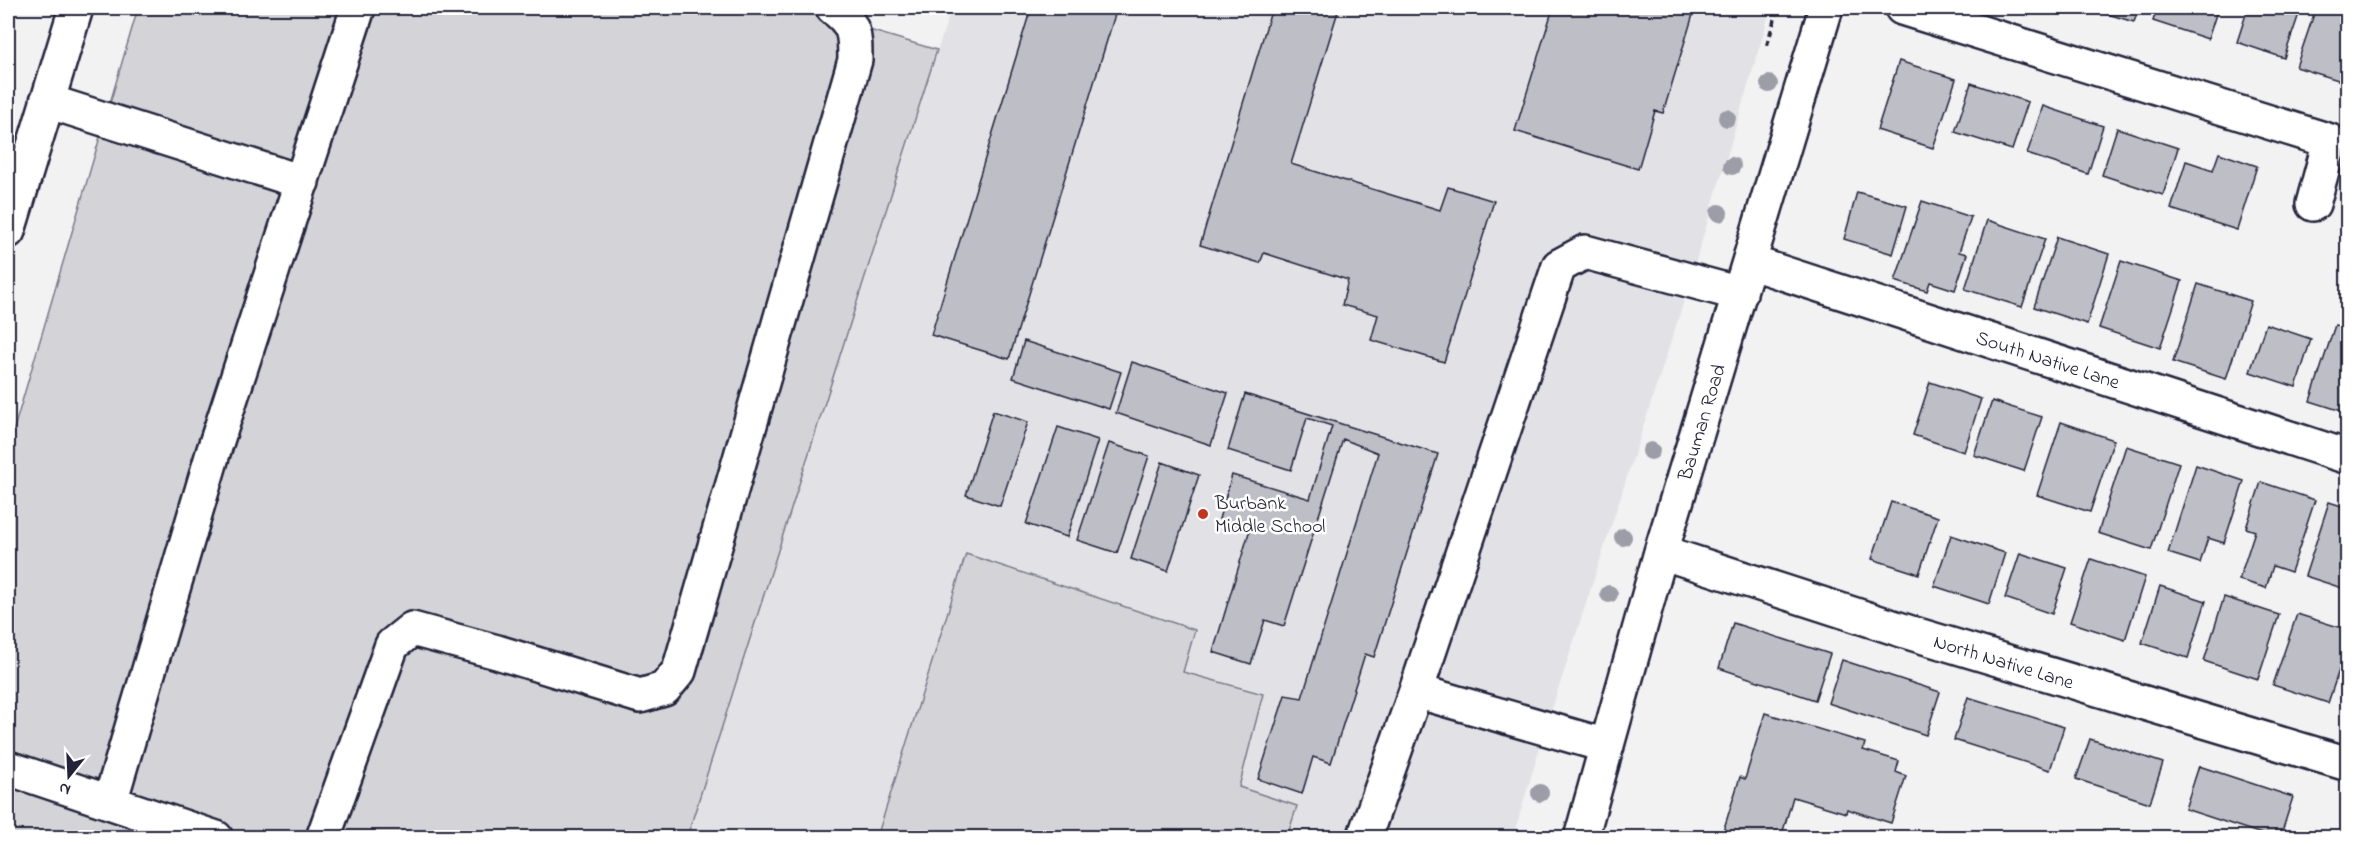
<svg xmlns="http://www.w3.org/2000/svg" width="2355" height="845" viewBox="0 0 2355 845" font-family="'Indie Flower',sans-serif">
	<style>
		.built { fill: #e2e2e6 }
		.green { fill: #d3d3d8; stroke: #7a7a8a; stroke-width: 1.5 }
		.building { fill: #bebec6; stroke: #22223b; stroke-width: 1.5 }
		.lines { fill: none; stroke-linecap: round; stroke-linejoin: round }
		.minor-casing { stroke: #22223b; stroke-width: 38 }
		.path { stroke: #22223b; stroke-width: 4; stroke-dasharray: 6 4.5; stroke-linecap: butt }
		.minor { stroke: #fff; stroke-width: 33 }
		.tree { fill: #9d9da8 }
		.poi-dot { fill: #c8321e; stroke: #fff; stroke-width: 2 }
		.labels { text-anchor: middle; stroke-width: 5; stroke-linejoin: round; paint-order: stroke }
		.street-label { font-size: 20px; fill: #22223b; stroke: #fff }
		.poi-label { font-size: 20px; fill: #22223b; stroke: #fff; text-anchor: start }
	</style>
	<rect width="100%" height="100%" fill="#f2f2f3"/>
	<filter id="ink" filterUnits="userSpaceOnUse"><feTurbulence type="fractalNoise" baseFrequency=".0167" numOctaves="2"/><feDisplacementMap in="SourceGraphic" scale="12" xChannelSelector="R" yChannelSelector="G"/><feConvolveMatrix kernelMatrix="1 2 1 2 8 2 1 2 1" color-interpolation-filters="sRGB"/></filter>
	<g filter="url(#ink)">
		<path class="built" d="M 951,8 L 1771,8 L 1684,301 L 1546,727 L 1513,837 L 687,838 Z"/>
		<path class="green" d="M 138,8 L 795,8 L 937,50 L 687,837 L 18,838 L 8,834 L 8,449 Z
			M 966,554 L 1195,630 L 1183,672 L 1263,694 L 1239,787 L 1297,806 L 1287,837 L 877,837 Z"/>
		<path class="building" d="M 1031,8 L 1117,8 L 1009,359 L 931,335 Z
			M 1272,8 L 1339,8 L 1291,164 L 1440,210 L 1448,187 L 1494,201 L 1444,362 L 1371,340 L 1378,315 L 1342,305 L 1348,280 L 1264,253 L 1260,263 L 1200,245 Z
			M 1553,8 L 1695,8 L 1663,113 L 1655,111 L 1638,169 L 1515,131 Z
			M 2088,8 L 2139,8 L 2134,22 Z
			M 2157,8 L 2218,8 L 2208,39 L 2153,21 Z
			M 2248,8 L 2301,8 L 2284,58 L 2237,42 Z
			M 2316,8 L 2348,8 L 2348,83 L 2296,67 Z
			M 1899,61 L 1956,79 L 1933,148 L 1877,130 Z
			M 1971,83 L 2028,102 L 2012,150 L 1955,132 Z
			M 2043,106 L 2103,126 L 2088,174 L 2027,154 Z
			M 2117,128 L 2178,148 L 2163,195 L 2102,175 Z
			M 2219,153 L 2257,166 L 2237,230 L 2171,209 L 2186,161 L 2213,170 Z
			M 1857,192 L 1907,206 L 1893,254 L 1844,239 Z
			M 1922,201 L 1971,217 L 1959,252 L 1967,254 L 1955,290 L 1930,282 L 1927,291 L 1895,281 Z
			M 1987,220 L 2045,239 L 2022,307 L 1965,289 Z
			M 2057,237 L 2109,254 L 2087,324 L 2034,307 Z
			M 2121,261 L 2182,281 L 2160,348 L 2099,328 Z
			M 2198,284 L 2251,301 L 2226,379 L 2173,362 Z
			M 2266,324 L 2311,339 L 2296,387 L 2250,372 Z
			M 2335,325 L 2348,329 L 2348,413 L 2310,401 Z
			M 1024,341 L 1121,372 L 1109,409 L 1013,378 Z
			M 1132,362 L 1228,393 L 1211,445 L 1116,413 Z
			M 1930,382 L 1981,399 L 1964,452 L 1913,435 Z
			M 1245,394 L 1438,454 L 1374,657 L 1365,654 L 1331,763 L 1313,757 L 1302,794 L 1258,779 L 1285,695 L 1302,698 L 1378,453 L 1343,439 L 1284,626 L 1265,620 L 1251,664 L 1213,652 L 1250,529 L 1219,519 L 1232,475 L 1310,499 L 1332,426 L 1307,418 L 1291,470 L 1228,450 Z
			M 1992,401 L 2042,417 L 2024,471 L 1974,455 Z
			M 993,411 L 1028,422 L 1000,506 L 966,495 Z
			M 2061,422 L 2114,440 L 2090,512 L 2037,495 Z
			M 1058,427 L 1098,440 L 1067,537 L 1026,524 Z
			M 1109,443 L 1149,456 L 1117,553 L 1077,540 Z
			M 2126,446 L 2179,463 L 2151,550 L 2098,533 Z
			M 1162,462 L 1199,475 L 1168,571 L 1131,559 Z
			M 2196,465 L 2244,481 L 2224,543 L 2208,538 L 2200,563 L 2168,553 Z
			M 2261,482 L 2315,500 L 2291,572 L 2273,566 L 2266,588 L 2239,580 L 2255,531 L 2246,528 Z
			M 1891,502 L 1938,517 L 1919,574 L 1872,559 Z
			M 2329,502 L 2348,508 L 2348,590 L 2305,576 Z
			M 1951,535 L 2005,553 L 1989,604 L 1934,586 Z
			M 2020,553 L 2067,568 L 2052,614 L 2005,598 Z
			M 2091,559 L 2145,577 L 2125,640 L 2070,622 Z
			M 2160,586 L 2206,601 L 2188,658 L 2142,643 Z
			M 2224,597 L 2279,615 L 2258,679 L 2204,661 Z
			M 2297,614 L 2348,630 L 2348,643 L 2328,703 L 2273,685 Z
			M 1733,623 L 1830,654 L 1815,700 L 1719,668 Z
			M 1842,660 L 1940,692 L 1926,735 L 1828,703 Z
			M 1968,697 L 2064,727 L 2050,770 L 1954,740 Z
			M 1765,713 L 1865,743 L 1863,750 L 1899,761 L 1896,772 L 1906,776 L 1891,823 L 1847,809 L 1846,813 L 1793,797 L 1781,838 L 1721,838 L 1740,777 L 1745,779 Z
			M 2090,739 L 2163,763 L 2150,803 L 2076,779 Z
			M 2199,766 L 2293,797 L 2280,838 L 2274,838 L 2185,809 Z"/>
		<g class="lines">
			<defs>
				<path id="minor" d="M 1902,8 L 2330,141 L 2313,204
					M 47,101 L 302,182
					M 8,231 L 76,8
					M 1749,262 L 2348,457
					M 1661,552 L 1911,633 L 2348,764
					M 1416,691 L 1607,746
					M 8,768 L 216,838
					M 110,802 L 213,453 L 358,8
					M 323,838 L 392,645 L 412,629 L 497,652 L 640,696 L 664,689 L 679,671 L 855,60 C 855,34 855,24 833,8
					M 1364,838 L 1416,691 L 1559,266 L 1585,252 L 1740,294
					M 1581,838 L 1661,552 L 1826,8"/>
			</defs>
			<use href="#minor" class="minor-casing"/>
			<path class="path" d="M 1767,45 L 1778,8"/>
			<use href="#minor" class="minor"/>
		</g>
		<g class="tree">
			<circle cx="1769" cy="84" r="9"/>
			<circle cx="1727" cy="118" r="9"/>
			<circle cx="1732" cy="166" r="9"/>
			<circle cx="1719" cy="213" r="9"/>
			<circle cx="1651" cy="451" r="9"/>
			<circle cx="1623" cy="537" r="9"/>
			<circle cx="1609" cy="594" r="9"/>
			<circle cx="1540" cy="793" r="9"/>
		</g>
	</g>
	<circle class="poi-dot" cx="1203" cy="514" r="6"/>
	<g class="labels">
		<g class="street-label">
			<text transform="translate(2048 359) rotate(18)" y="7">South Native Lane</text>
			<text transform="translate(1701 422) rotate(-73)" y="7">Bauman Road</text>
			<text transform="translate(2004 661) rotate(17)" y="7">North Native Lane</text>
		</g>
		<g class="poi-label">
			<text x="1215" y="509">Burbank<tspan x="1215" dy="23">Middle School</tspan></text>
		</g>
	</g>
	<rect width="2355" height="845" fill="none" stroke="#fff" stroke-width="30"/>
	<rect x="15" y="15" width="2325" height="815" fill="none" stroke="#22223b" stroke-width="2" filter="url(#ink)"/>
	<g transform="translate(69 776) rotate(198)" stroke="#ffffff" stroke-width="4.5" paint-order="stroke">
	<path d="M0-4.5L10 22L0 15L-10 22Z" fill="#22223b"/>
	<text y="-9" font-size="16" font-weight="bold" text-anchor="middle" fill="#22223b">N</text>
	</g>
</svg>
